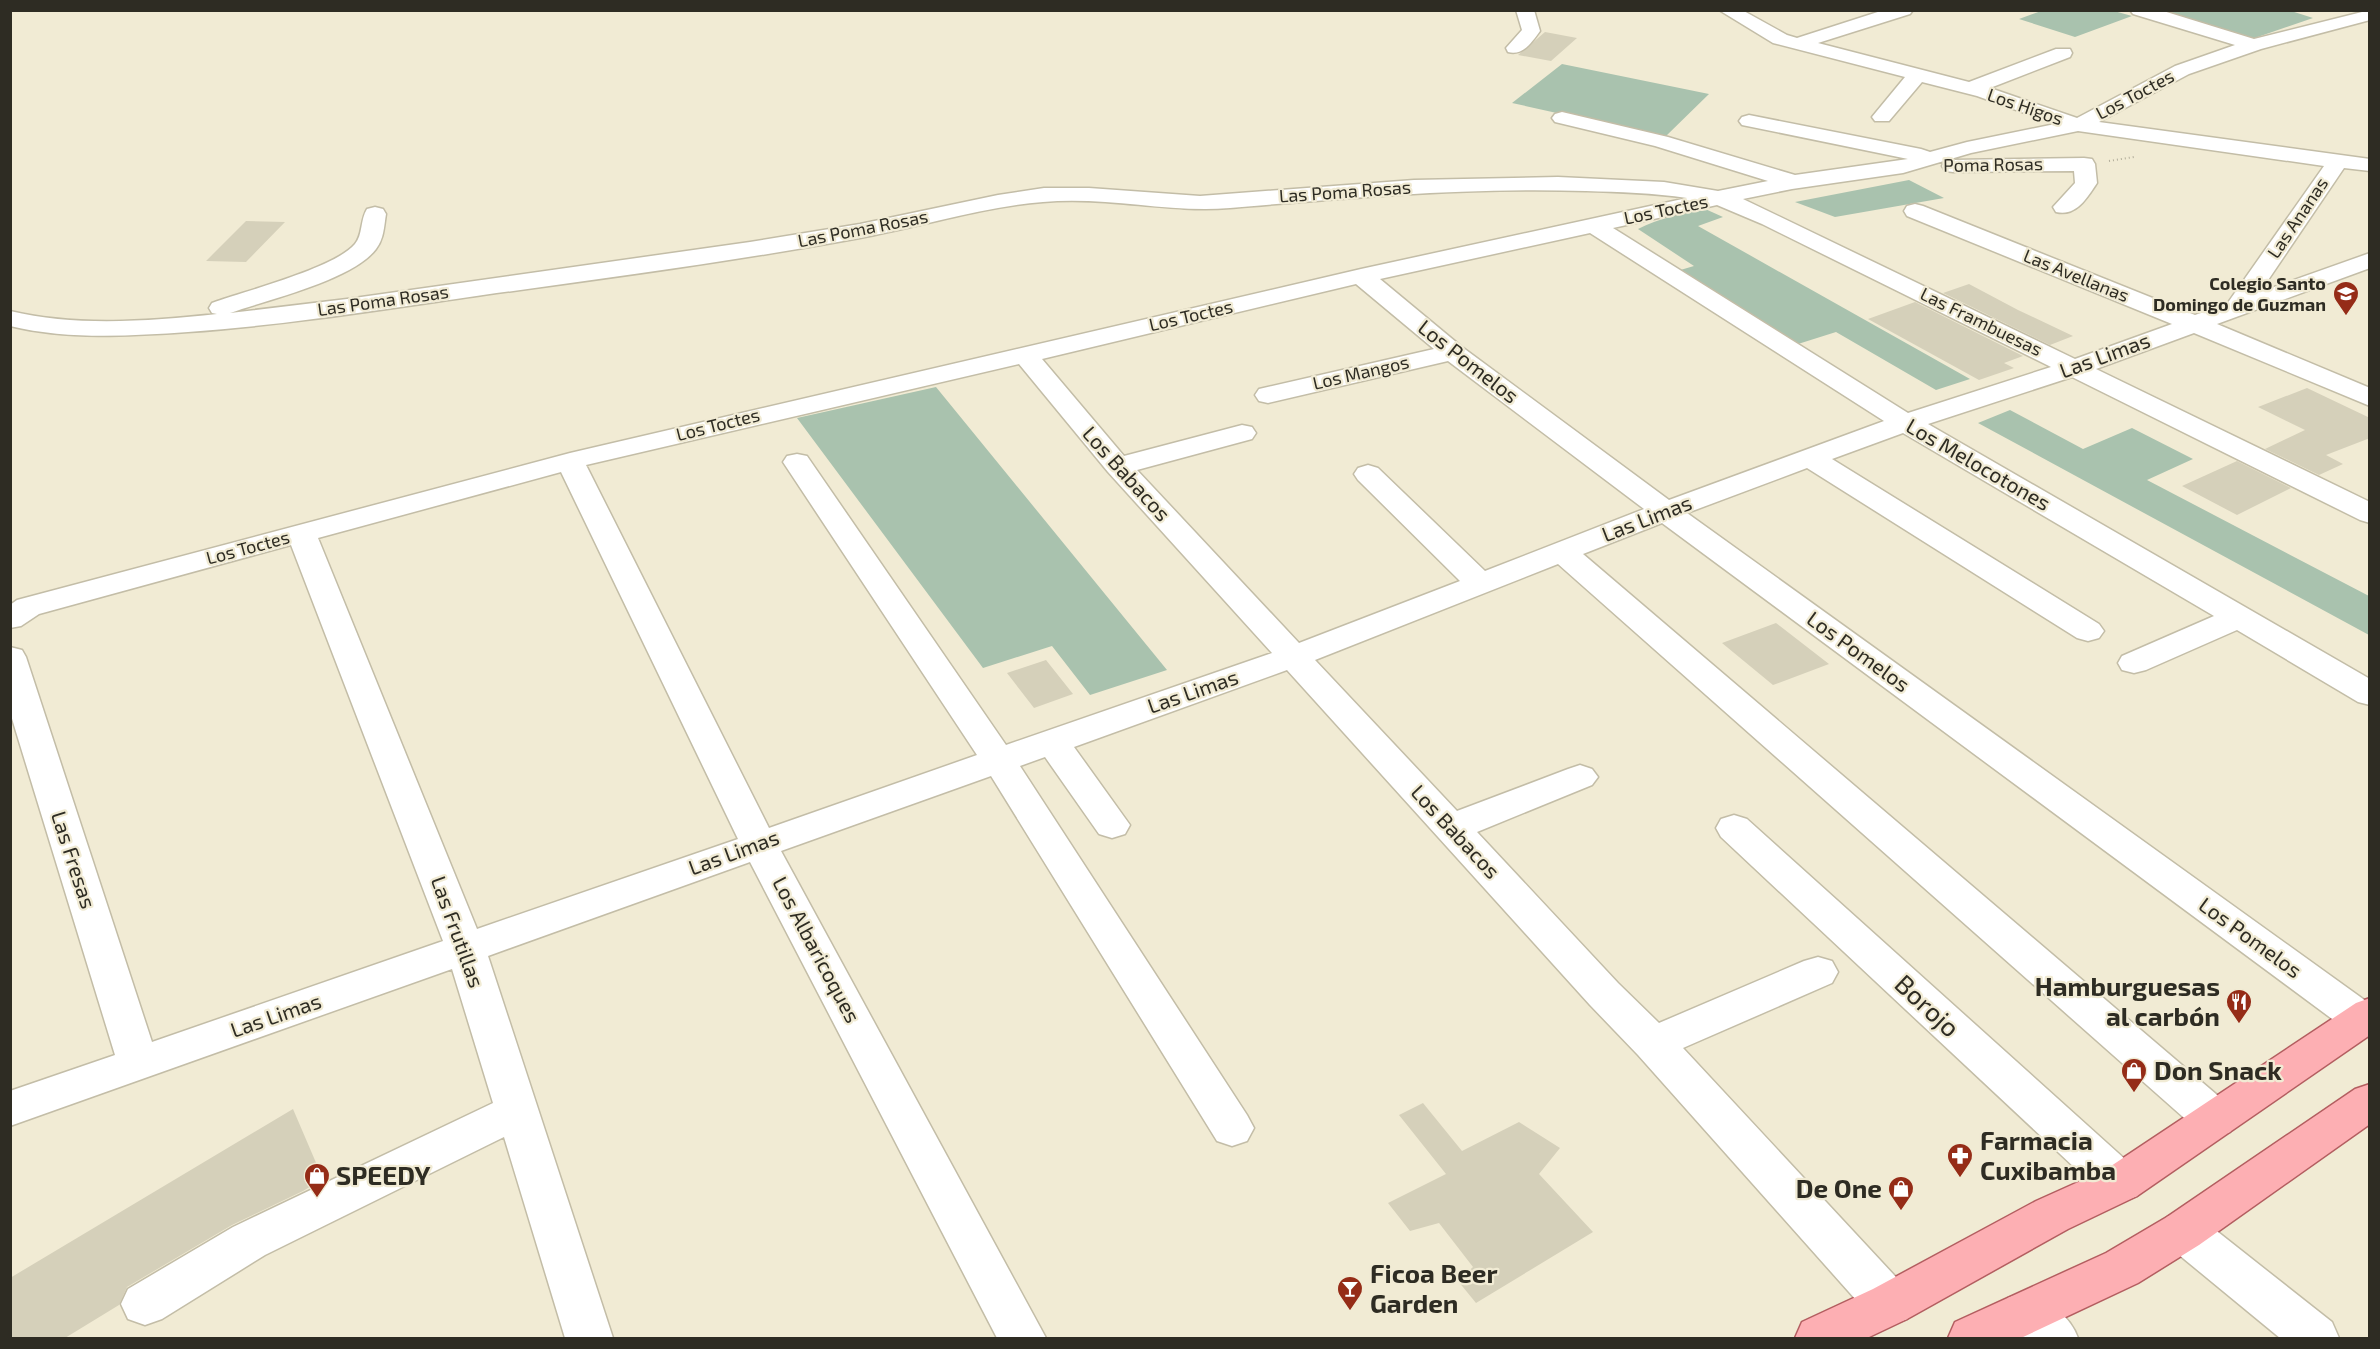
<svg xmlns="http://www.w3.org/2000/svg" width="2380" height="1349" viewBox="0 0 2380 1349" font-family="'Exo 2',sans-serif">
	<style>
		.green { fill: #a9c2ae }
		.building { fill: #d5d0ba }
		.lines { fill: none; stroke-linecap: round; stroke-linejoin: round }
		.minor-casing { stroke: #c3bda7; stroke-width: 3 }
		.major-casing { stroke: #b35e60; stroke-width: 3 }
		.path { stroke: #b2ae9b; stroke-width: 2; stroke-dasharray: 1 3; stroke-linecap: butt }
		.minor { fill: #fff; fill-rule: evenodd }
		.major { fill: #fdafb3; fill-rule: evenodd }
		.labels { text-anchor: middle; stroke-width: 4.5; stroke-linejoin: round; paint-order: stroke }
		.far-street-label { font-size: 18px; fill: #2e2c23; stroke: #f1ebd4 }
		.far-poi-label { font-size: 18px; font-weight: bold; fill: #2e2c23; stroke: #f1ebd4; text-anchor: end }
		.street-label { font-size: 21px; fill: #2e2c23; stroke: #f1ebd4 }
		.near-poi-label { font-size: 26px; font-weight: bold; fill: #2e2c23; stroke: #f1ebd4; text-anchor: start }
		.near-street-label { font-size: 26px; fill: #2e2c23; stroke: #f1ebd4 }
	</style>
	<rect width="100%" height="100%" fill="#f1ebd4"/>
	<path class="green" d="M 2044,10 L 2114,11 L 2132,16 L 2075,37 L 2019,19 Z
		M 2288,10 L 2313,18 L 2249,40 L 2154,11 Z
		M 1562,64 L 1709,94 L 1665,137 L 1512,103 Z
		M 1909,180 L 1944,198 L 1835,217 L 1795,202 Z
		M 1703,208 L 1723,217 L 1698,226 L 1970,379 L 1936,390 L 1836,332 L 1798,344 L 1677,271 L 1694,266 L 1638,229 C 1659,218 1681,215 1703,208 Z
		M 936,387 L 1167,670 L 1090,695 L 1052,646 L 983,668 L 797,418 Z
		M 2010,410 L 2083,449 L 2132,428 L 2193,459 L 2147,480 L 2369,596 L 2369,635 L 1978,423 Z"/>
	<path class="building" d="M 1545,32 L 1577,38 L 1551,61 L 1518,55 Z
		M 246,221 L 285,222 L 246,262 L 206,261 Z
		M 1969,284 L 2018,310 L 2073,336 L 2050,345 L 1943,293 Z
		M 1915,302 L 2023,356 L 2004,363 L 2014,368 L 1979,380 L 1868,319 Z
		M 2307,388 L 2370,418 L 2370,438 L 2326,455 L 2343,464 L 2319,475 L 2265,449 L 2305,430 L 2258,407 Z
		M 2237,461 L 2291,488 L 2237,515 L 2182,486 Z
		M 1776,623 L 1829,664 L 1773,685 L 1722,643 Z
		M 1046,660 L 1073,694 L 1034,708 L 1007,673 Z
		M 1423,1103 L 1462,1151 L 1519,1122 L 1560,1148 L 1539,1174 L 1593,1232 L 1476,1303 L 1458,1281 L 1473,1267 L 1439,1223 L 1410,1231 L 1388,1203 L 1446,1174 L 1399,1115 Z
		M 293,1109 L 323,1179 L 303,1191 L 232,1225 L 127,1287 L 119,1305 L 65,1338 L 10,1338 L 10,1278 Z"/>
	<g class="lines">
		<defs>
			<path id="minor" d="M 1516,10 L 1534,10 L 1540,31 C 1532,42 1523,56 1508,52 L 1506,48 L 1522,30 Z
				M 1719,10 L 1742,10 L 1787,35 L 1797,38 L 1884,10 L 1913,10 L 1910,14 L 1818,43 L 1969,82 L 2056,49 L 2070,49 L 2072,53 L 2070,57 L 1990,88 L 2077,118 L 2175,66 L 2235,45 L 2133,14 L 2130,10 L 2160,10 L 2254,39 L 2370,10 L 2370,20 L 2261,49 L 2189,74 L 2099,122 L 2370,159 L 2370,171 L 2344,168 L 2260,292 L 2370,253 L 2370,268 L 2217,324 L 2370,388 L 2370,406 L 2194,333 L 2096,369 L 2370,502 L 2370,523 L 2360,520 L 2072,377 L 1928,424 L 2370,679 L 2370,705 L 2358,702 L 2237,630 L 2146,670 L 2134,673 L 2122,670 L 2118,663 L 2122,656 L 2214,616 L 1903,433 L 1832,459 L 2099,624 L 2104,631 L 2099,638 L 2088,641 L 2077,638 L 1807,468 L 1687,513 L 2370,1004 L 2370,1032 L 2361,1035 L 2347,1030 L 1662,523 L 1583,554 L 2230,1106 L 2237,1119 L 2230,1132 L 2215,1137 L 2200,1132 L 1558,564 L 1315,660 L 1457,811 L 1568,769 L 1580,765 L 1592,769 L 1598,777 L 1592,785 L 1477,832 L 1618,983 L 1659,1023 L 1804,961 L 1818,957 L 1832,961 L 1838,972 L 1832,983 L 1683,1048 L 1907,1289 L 1914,1304 L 1907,1319 L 1890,1325 L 1873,1319 L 1638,1055 L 1590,1005 L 1287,670 L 1074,747 L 1130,825 L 1125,834 L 1112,838 L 1099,834 L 1045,757 L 1020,766 L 1247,1115 L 1254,1128 L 1247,1141 L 1232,1146 L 1217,1141 L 991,776 L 781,851 L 1046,1338 L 997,1338 L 750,862 L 488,956 L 613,1338 L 565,1338 L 504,1137 L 265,1255 L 162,1319 L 145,1325 L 128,1319 L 121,1304 L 128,1289 L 233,1227 L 493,1103 L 452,969 L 10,1126 L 10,1091 L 115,1055 L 10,712 L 10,647 L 22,650 L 26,657 L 152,1042 L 443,941 L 291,545 L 39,614 L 21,626 L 10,628 L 10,605 L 17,600 L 570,453 L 1361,269 L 1687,198 C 1654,193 1619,192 1586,191 C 1467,187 1348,198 1230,208 C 1167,213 1106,196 1043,202 C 981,207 921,227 860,238 C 735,261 609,278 483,295 C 385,309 287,325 188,332 C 129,336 68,340 10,326 L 10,311 C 77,327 149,321 217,314 L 212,313 L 209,308 L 212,303 C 245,291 335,268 355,244 C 363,235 360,220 367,209 L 375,207 L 383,209 L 386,214 C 384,226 384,239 376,249 C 353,280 267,300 230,313 L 347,299 L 750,242 L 860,224 L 998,195 L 1044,188 L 1089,188 L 1200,196 L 1414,180 L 1558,177 L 1664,182 L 1718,191 L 1768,181 L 1655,146 L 1555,122 L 1552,118 L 1555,114 L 1562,112 L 1668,137 L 1795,175 L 1908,159 L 1742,125 L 1739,121 L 1742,117 L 1749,115 L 1921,149 L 1930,152 L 1967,142 L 2055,124 L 1977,96 L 1922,82 L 1889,121 L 1875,121 L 1872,117 L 1905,77 L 1773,43 ZM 2078,131 L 2324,166 L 2227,304 L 2195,315 L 1923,206 L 1915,204 L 1907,206 L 1904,211 L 1907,216 L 2172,324 L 2075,359 L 1743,199 L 1792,189 L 1903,173 L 1971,153 ZM 1717,205 L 1762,224 L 2051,367 L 1908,413 L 1613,228 ZM 1590,233 L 1884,421 L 1669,500 L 1462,347 L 1380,279 ZM 1356,284 L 1434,349 L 1259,389 L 1255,395 L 1259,401 L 1268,403 L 1448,361 L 1644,509 L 1485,571 L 1378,468 L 1368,465 L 1358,468 L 1354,474 L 1358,480 L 1460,581 L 1299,643 L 1137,470 L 1252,439 L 1256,433 L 1252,427 L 1242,425 L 1124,456 L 1042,359 ZM 1019,364 L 1108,472 L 1272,653 L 1006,745 L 807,456 L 797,454 L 787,456 L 783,462 L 977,755 L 769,828 L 586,465 ZM 561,472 L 738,839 L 477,929 L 318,538 Z
				M 2084,158 L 2092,159 L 2095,164 L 2097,183 C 2087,198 2076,217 2056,212 L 2053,207 L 2075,183 L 2074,171 L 1953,172 L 1945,171 L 1942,166 L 1945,161 L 1953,160 Z
				M 1734,815 L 1747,819 L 2137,1170 L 2143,1183 L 2137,1196 L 2121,1202 L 2105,1196 L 1721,837 L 1716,828 L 1721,819 Z
				M 2183,1211 L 2199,1217 L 2332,1322 L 2339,1338 L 2280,1338 L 2167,1245 L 2160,1231 L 2167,1217 Z
				M 2025,1292 C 2047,1300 2070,1315 2078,1338 L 2020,1338 L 2008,1328 L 2001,1313 L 2008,1298 Z"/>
			<path id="major" d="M 2370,998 L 2370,1035 L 2137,1196 L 2068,1229 L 1907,1319 L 1867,1338 L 1795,1338 L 1802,1322 L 1873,1289 L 2036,1201 L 2105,1170 L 2356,1003 Z
				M 2370,1084 L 2370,1124 L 2199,1245 L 2138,1283 L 2021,1338 L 1948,1338 L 1955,1322 L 2106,1253 L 2167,1217 L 2355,1089 Z"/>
		</defs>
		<use href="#minor" class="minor-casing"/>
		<use href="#major" class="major-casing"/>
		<path class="path" d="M 2109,161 L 2134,157"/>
		<use href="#minor" class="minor"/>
		<use href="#major" class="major"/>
	</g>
	<defs>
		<symbol id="university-pin" viewBox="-11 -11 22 30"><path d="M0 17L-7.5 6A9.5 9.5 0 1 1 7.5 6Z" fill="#952c17" stroke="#f1ebd4"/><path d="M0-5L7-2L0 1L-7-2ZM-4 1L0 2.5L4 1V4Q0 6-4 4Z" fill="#fff"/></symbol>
		<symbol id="restaurant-pin" viewBox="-11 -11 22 30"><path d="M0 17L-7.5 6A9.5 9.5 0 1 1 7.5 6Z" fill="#952c17" stroke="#f1ebd4"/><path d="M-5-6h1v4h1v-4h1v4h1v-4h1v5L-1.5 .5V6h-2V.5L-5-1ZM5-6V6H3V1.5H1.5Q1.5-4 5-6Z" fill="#fff"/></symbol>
		<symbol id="shop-pin" viewBox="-11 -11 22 30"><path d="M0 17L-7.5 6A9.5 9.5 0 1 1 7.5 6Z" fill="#952c17" stroke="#f1ebd4"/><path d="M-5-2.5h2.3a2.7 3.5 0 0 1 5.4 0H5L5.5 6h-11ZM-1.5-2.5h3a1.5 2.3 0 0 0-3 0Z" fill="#fff"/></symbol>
		<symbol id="pharmacy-pin" viewBox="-11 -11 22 30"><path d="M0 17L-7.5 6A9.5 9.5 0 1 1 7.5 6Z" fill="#952c17" stroke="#f1ebd4"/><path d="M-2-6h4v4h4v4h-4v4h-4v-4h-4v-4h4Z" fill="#fff"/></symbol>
		<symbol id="bar-pin" viewBox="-11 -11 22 30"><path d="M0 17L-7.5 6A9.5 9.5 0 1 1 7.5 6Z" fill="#952c17" stroke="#f1ebd4"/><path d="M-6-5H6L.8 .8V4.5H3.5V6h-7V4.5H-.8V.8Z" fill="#fff"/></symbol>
	</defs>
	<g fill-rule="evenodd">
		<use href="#university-pin" x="2331" y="279" width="30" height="40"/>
		<use href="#restaurant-pin" x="2224" y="987" width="30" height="40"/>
		<use href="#shop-pin" x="2119" y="1056" width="30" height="40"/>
		<use href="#pharmacy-pin" x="1945" y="1141" width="30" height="40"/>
		<use href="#shop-pin" x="302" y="1161" width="30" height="40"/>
		<use href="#shop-pin" x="1886" y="1174" width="30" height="40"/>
		<use href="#bar-pin" x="1335" y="1274" width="30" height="40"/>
	</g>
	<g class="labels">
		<g class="far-street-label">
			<text transform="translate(2135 95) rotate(-28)" y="6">Los Toctes</text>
			<text transform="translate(2025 107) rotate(19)" y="6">Los Higos</text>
			<text transform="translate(1993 165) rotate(-1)" y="6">Poma Rosas</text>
			<text transform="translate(1345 192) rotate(-4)" y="6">Las Poma Rosas</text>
			<text transform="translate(1666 210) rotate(-12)" y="6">Los Toctes</text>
			<text transform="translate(2298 218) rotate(-56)" y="6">Las Ananas</text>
			<text transform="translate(863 229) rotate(-11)" y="6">Las Poma Rosas</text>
			<text transform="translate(2076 276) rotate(22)" y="6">Las Avellanas</text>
			<text transform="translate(383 301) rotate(-8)" y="6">Las Poma Rosas</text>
			<text transform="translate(1191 316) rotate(-13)" y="6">Los Toctes</text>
			<text transform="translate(1981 322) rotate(26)" y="6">Las Frambuesas</text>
			<text transform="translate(1361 373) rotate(-13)" y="6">Los Mangos</text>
			<text transform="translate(718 425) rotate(-14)" y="6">Los Toctes</text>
			<text transform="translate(248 548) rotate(-15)" y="6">Los Toctes</text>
		</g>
		<g class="far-poi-label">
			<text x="2326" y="290">Colegio Santo<tspan x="2326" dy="21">Domingo de Guzman</tspan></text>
		</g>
		<g class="street-label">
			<text transform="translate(2105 356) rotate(-20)" y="7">Las Limas</text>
			<text transform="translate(1468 362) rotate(38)" y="7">Los Pomelos</text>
			<text transform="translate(1978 465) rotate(30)" y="7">Los Melocotones</text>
			<text transform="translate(1126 474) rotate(48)" y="7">Los Babacos</text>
			<text transform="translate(1647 519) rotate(-21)" y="7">Las Limas</text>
			<text transform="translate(1858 652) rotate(36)" y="7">Los Pomelos</text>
			<text transform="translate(1193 692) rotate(-19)" y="7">Las Limas</text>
			<text transform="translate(1455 832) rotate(47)" y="7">Los Babacos</text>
			<text transform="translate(734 853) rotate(-20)" y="7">Las Limas</text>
			<text transform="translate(73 860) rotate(72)" y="7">Las Fresas</text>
			<text transform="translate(457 932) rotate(70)" y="7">Las Frutillas</text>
			<text transform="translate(2250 938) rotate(36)" y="7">Los Pomelos</text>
			<text transform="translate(816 950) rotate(62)" y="7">Los Albaricoques</text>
			<text transform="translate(276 1016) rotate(-19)" y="7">Las Limas</text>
		</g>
		<g class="near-poi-label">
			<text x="2220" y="996" text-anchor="end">Hamburguesas<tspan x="2220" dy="30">al carbón</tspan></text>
			<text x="2154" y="1080">Don Snack</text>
			<text x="1980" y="1150">Farmacia<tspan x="1980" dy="30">Cuxibamba</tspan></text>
			<text x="336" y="1185">SPEEDY</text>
			<text x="1882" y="1198" text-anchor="end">De One</text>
			<text x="1370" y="1283">Ficoa Beer<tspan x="1370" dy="30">Garden</tspan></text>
		</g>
		<g class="near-street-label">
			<text transform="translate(1927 1006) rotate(43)" y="9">Borojo</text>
		</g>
	</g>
	<rect width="2380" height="1349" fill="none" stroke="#2e2c23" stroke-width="24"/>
</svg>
